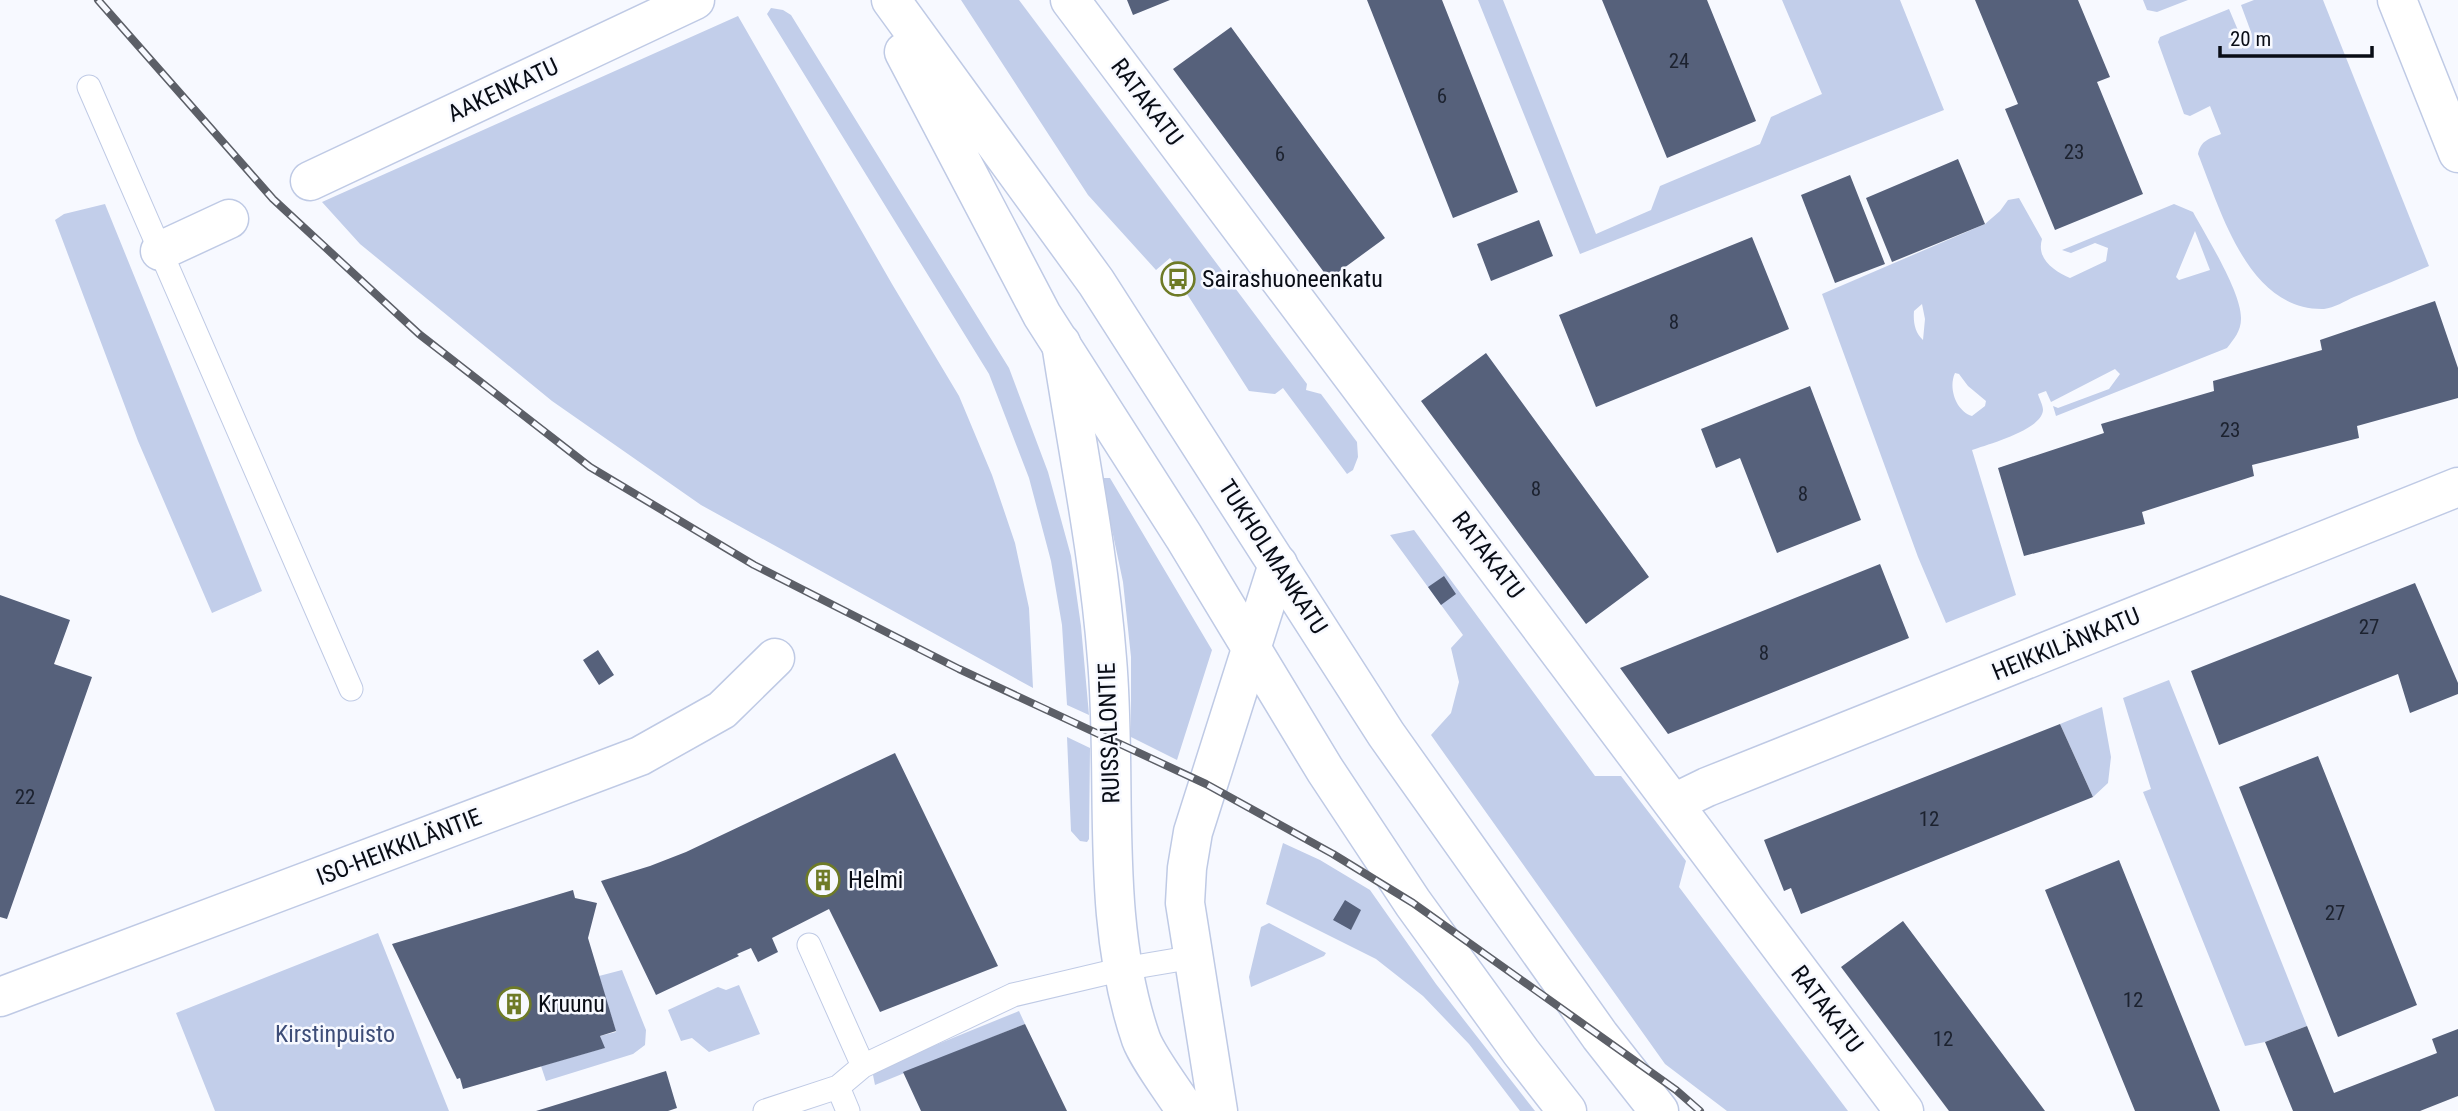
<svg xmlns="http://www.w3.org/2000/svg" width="2458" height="1111" viewBox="0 0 2458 1111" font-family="'Roboto Condensed',sans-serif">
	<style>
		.green { fill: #c2ceea; fill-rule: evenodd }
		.building { fill: #56617b }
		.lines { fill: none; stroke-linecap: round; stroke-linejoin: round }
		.service-casing { stroke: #bfcae5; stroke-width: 25 }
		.minor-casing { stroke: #bfcae5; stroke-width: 41 }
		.secondary-casing { stroke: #bfcae5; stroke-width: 41 }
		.service { stroke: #fff; stroke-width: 23 }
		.minor { stroke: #fff; stroke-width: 38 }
		.secondary { stroke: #fff; stroke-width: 38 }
		.rail-casing { stroke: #5c5f67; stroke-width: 8 }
		.rail { stroke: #f7f9ff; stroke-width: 5; stroke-dasharray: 16; stroke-linecap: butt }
		.labels { text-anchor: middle; stroke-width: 5; stroke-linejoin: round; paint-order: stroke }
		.number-label { font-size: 21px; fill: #1c222f }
		.street-label { font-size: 24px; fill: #090d16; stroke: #f7f9ff }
		.poi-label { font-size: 24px; fill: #090d16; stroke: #f7f9ff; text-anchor: start }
		.park-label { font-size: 24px; fill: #3d4d78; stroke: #f7f9ff }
	</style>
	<rect width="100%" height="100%" fill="#f7f9ff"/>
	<path class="green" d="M 961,0 L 1019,0 L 1307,384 L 1306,390 L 1321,394 L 1357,442 L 1358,457 L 1353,470 L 1347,474 L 1283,388 L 1275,394 L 1249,391 L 1187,294 L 1194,288 L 1170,258 L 1156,270 L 1088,195 Z
		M 1478,0 L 1503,0 L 1596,234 L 1651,210 L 1660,186 L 1760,144 L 1771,117 L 1822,94 L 1782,0 L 1900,0 L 1944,110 L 1580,254 Z
		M 2143,0 L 2188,0 L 2157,12 L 2147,10 Z
		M 2254,0 L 2323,0 L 2429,266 C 2404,277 2379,287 2354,297 C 2345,301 2334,308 2324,309 C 2248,311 2221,211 2198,154 C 2201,140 2209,139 2221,134 L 2210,106 L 2190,116 L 2184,114 L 2158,42 L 2160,37 L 2229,9 L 2240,35 L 2251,32 L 2241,5 Z
		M 771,8 L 783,10 L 791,15 L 1009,368 L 1048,472 L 1071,556 L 1081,626 L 1089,715 L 1067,705 L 1062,625 L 1051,561 L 1029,478 L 989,374 L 767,14 Z
		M 738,16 L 892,284 L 959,396 L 992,475 L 1015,543 L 1029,608 L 1033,688 L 701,505 L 552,401 L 360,244 L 322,202 Z
		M 2019,198 L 2042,239 C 2036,259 2054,271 2070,278 L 2106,261 L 2108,248 L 2095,243 L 2071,253 L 2062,250 L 2174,204 L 2193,212 C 2206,236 2242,293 2241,319 C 2241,331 2234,339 2227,348 L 2056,416 L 2053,406 L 2058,408 L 2109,389 L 2120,374 L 2115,369 L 2051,402 L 2046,391 L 2038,394 C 2039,398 2043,405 2043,410 C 2042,430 1988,444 1972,450 L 2016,595 L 1946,623 L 1918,557 L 1822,294 L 1985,224 L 2000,211 L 2008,200 ZM 2195,231 L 2210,270 L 2179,280 L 2176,277 ZM 1922,304 L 1925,319 L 1923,340 C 1915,333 1913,322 1914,311 ZM 1955,373 L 1959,374 L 1968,386 L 1986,401 L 1985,406 L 1972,416 C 1956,411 1948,388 1955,373 Z
		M 105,204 L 262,591 L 212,613 L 138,441 L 55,220 L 64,214 Z
		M 1101,478 L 1110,478 L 1212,650 L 1177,760 L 1131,737 L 1131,657 L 1123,582 Z
		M 1414,530 L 1595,776 L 1621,776 L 1686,861 L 1679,887 L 1848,1111 L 1727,1111 L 1665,1064 L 1431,735 L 1451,713 L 1459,682 L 1451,648 L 1463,635 L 1390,535 Z
		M 2169,680 L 2307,1026 L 2265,1042 L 2245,1046 L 2143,792 L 2151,789 L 2123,698 Z
		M 2102,707 L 2111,757 L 2108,783 L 2093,797 L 2060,724 Z
		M 1067,737 L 1090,748 L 1089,839 L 1087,842 L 1080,841 L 1071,831 Z
		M 1283,843 L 1320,860 L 1370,890 L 1436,984 L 1535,1111 L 1520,1111 L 1469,1044 L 1423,996 L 1376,959 L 1266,904 Z
		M 1269,923 L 1326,953 L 1324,956 L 1251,987 L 1249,977 L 1261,927 Z
		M 378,933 L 449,1111 L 215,1111 L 176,1013 Z
		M 622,970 L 646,1030 L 645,1045 L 633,1054 L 546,1081 L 541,1066 L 604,1048 L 600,1036 L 616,1032 L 599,976 Z
		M 739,985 L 760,1034 L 709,1052 L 692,1038 L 681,1041 L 668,1010 L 718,987 L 726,990 Z
		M 1019,1011 L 1025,1024 L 875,1085 L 873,1075 L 879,1068 Z"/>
	<path class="building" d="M 1127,0 L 1170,0 L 1133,15 Z
		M 1367,0 L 1442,0 L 1518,192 L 1453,218 Z
		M 1602,0 L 1707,0 L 1756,121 L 1667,158 Z
		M 1975,0 L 2078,0 L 2110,77 L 2097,82 L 2143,194 L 2055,230 L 2005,109 L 2018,104 Z
		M 1231,27 L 1385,238 L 1329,279 L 1173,69 Z
		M 1958,159 L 1985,224 L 1892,262 L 1866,198 Z
		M 1850,175 L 1885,264 L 1835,283 L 1801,195 Z
		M 1539,220 L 1553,256 L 1491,281 L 1477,244 Z
		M 1752,237 L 1789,329 L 1596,407 L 1559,315 Z
		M 2435,301 L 2458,368 L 2458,398 L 2357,426 L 2359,438 L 2252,465 L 2254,476 L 2142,512 L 2145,524 L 2024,556 L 1998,468 L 2104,433 L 2101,424 L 2214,391 L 2213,381 L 2322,350 L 2320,340 Z
		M 1486,353 L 1649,577 L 1586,624 L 1421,401 Z
		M 1810,386 L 1861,520 L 1777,553 L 1740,458 L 1716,468 L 1701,429 Z
		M 1880,564 L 1909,638 L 1668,734 L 1620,668 Z
		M 1444,576 L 1456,594 L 1441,605 L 1428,587 Z
		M 2415,583 L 2458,683 L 2458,694 L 2410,713 L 2398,674 L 2219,745 L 2191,671 Z
		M 0,595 L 70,620 L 54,664 L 92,677 L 7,919 L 0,917 Z
		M 598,650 L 614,675 L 599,685 L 583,660 Z
		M 2060,724 L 2093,797 L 1801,914 L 1791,888 L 1784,891 L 1764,840 Z
		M 895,753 L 998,966 L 880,1012 L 829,909 L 772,938 L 778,952 L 758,962 L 751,948 L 737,954 L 739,956 L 656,995 L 601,881 L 650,866 L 686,852 Z
		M 2318,756 L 2417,1005 L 2338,1037 L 2239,787 Z
		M 2119,860 L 2220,1111 L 2135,1111 L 2045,890 Z
		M 573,890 L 575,898 L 597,903 L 588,938 L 616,1031 L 600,1036 L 605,1048 L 463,1089 L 460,1078 L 457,1079 L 392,944 Z
		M 1345,900 L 1361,910 L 1351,930 L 1333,920 Z
		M 1903,921 L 2045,1111 L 1949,1111 L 1841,967 Z
		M 1025,1024 L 1067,1111 L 921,1111 L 903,1072 Z
		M 2307,1026 L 2334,1093 L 2437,1053 L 2432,1039 L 2458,1029 L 2458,1096 L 2420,1111 L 2293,1111 L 2265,1042 Z
		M 666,1071 L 677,1108 L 668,1111 L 536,1111 Z"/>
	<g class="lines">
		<defs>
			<path id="service" d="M 89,87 L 351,689
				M 809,945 L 863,1066 L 838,1087 L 848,1111
				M 863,1066 L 1013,995 L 1123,969 L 1194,957
				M 765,1111 L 838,1087"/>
			<path id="minor" d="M 1070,0 L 1904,1111
				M 2397,0 L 2458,153
				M 310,181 L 695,0
				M 160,251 L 229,219
				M 1061,343 C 1077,448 1099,553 1107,659 C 1118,785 1099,917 1141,1039 C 1148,1058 1174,1092 1186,1111
				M 1674,803 L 1707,787 L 2458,487
				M 0,997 L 640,756 L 722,710 L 775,658
				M 1218,1111 L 1185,903 L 1187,868 L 1193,832 L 1278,564"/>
			<path id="secondary" d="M 891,0 L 1096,282 L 1386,734 L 1600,1036 L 1659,1111
				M 904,52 L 1042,315 L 1184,537 L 1325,770 L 1413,903 L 1521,1052 L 1567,1111"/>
		</defs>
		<use href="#service" class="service-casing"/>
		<use href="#minor" class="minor-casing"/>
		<use href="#secondary" class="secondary-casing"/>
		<use href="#service" class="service"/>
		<use href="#minor" class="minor"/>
		<use href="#secondary" class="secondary"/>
		<defs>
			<path id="rail" d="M 98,0 L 273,199 L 419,334 L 590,467 L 754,565 L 959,669 L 1206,784 L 1333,854 L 1413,903 L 1676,1090 L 1700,1111"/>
		</defs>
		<use href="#rail" class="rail-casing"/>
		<use href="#rail" class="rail"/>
	</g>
	<defs>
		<symbol id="bus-ring" viewBox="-11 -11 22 22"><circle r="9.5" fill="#f7f9ff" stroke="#6e7b27" stroke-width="1.5"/><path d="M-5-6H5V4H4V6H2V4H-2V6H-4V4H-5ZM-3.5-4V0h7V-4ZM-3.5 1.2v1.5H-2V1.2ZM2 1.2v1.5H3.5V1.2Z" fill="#6e7b27"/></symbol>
		<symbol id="building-ring" viewBox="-11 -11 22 22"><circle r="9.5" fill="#f7f9ff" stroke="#6e7b27" stroke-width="1.5"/><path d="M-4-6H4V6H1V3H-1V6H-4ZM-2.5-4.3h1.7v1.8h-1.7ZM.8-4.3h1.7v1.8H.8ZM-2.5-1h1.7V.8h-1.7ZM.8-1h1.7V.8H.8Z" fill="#6e7b27"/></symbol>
	</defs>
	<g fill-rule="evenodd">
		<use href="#bus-ring" x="1159" y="260" width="38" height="38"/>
		<use href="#building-ring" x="804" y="861" width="38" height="38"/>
		<use href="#building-ring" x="495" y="985" width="38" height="38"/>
	</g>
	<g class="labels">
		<g class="number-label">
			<text x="1679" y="68">24</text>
			<text x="1442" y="103">6</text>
			<text x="2074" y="159">23</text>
			<text x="1280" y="161">6</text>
			<text x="1674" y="329">8</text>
			<text x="2230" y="437">23</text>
			<text x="1536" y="496">8</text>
			<text x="1803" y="501">8</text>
			<text x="2369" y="634">27</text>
			<text x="1764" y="660">8</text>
			<text x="25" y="804">22</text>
			<text x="1929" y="826">12</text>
			<text x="2335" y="920">27</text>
			<text x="2133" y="1007">12</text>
			<text x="1943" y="1046">12</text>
		</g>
		<g class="street-label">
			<text transform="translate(503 90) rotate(-25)" y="8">AAKENKATU</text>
			<text transform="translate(1147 102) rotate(53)" y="8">RATAKATU</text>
			<text transform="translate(1488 555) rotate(53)" y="8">RATAKATU</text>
			<text transform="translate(1273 557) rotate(57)" y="8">TUKHOLMANKATU</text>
			<text transform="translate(2066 644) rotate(-22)" y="8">HEIKKILÄNKATU</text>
			<text transform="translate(1109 733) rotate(-92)" y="8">RUISSALONTIE</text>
			<text transform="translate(399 847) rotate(-21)" y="8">ISO-HEIKKILÄNTIE</text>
			<text transform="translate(1827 1009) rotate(53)" y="8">RATAKATU</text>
		</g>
		<g class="poi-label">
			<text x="1202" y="287">Sairashuoneenkatu</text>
			<text x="848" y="888">Helmi</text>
			<text x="538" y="1012">Kruunu</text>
		</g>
		<g class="park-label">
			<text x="335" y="1042">Kirstinpuisto</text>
		</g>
	</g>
	<path d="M2220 46v10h152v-10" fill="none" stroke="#090d16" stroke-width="3.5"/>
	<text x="2230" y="46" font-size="21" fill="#090d16" stroke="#f7f9ff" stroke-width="5" paint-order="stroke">20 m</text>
</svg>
